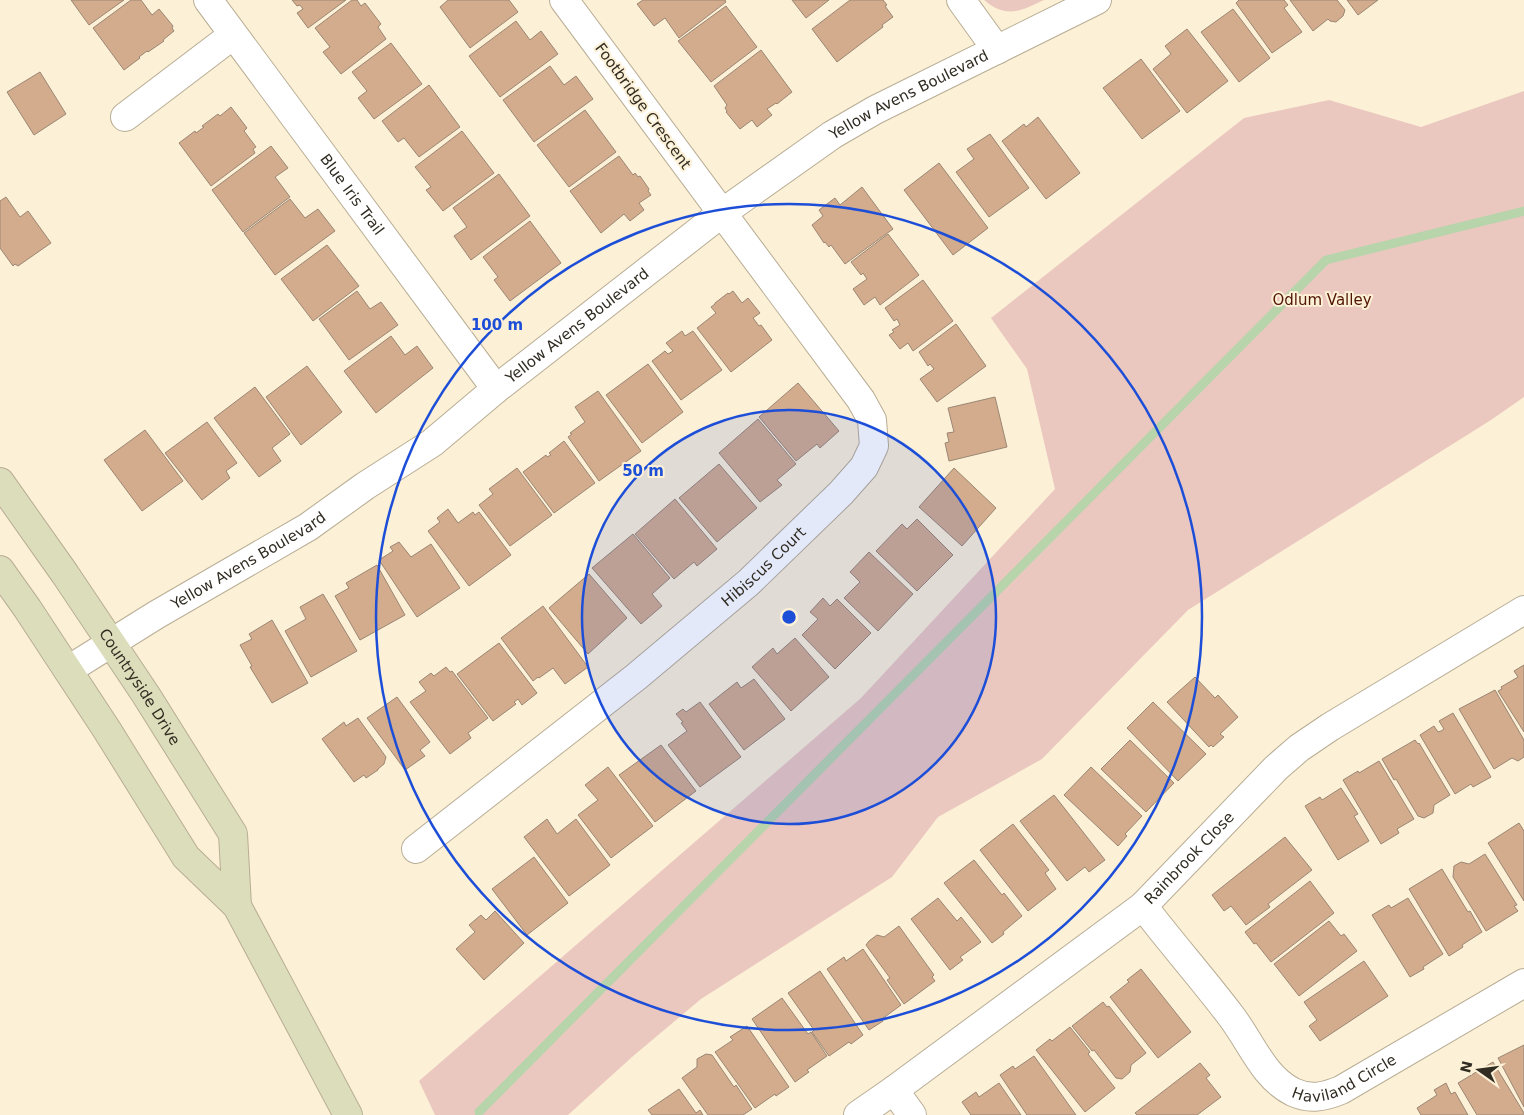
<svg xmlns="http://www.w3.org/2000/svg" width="1524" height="1115" viewBox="0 0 1524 1115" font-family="'DejaVu Sans',sans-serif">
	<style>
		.green { fill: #ebc8bf }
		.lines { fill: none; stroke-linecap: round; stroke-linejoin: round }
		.stream { stroke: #b7d4ab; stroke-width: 9 }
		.building { fill: #d2ac8c; stroke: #9b8674 }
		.street-casing { stroke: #b8ad95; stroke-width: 30 }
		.secondary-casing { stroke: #b8ad95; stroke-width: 30 }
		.street { stroke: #fff; stroke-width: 28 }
		.secondary { stroke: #dcddba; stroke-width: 28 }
		.ring { fill: none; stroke: #1d4ed8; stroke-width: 2.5 }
		.labels { text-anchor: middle; stroke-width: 4; stroke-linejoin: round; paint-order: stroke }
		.street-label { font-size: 15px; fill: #302c22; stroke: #fcf0d6 }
		.park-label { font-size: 15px; fill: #511504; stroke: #fcf0d6 }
		.centre { fill: #1d4ed8; stroke: #fcf0d6; stroke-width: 2.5 }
		.ring-label { font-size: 15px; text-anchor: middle; font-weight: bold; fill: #1d4ed8; stroke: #fcf0d6; stroke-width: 4; stroke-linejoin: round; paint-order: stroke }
	</style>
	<rect width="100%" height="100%" fill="#fcf0d6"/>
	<path class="green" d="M 984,0 L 1044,0 C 1021,11 1006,19 984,0 Z
		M 1524,91 L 1524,397 L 1491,420 L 1188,610 L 1042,759 L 938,817 L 892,877 L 701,999 L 632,1057 L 568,1115 L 435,1115 L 419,1081 L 861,698 L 1055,489 L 1027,369 L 991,318 L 1244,118 L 1329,100 L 1421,127 Z"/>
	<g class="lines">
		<path class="stream" d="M 479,1112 L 1326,260 L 1524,211"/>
	</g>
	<path class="building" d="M 71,0 L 124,0 L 89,25 Z
		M 131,0 L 141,0 L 152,15 L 159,9 L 173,26 L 172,28 L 174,31 L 163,40 L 164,41 L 148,52 L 147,51 L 139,57 L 140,58 L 124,70 L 93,28 Z
		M 292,0 L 346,0 L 308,28 L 297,13 L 303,9 L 300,5 L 297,6 Z
		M 352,0 L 357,0 L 361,6 L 365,3 L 381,24 L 378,27 L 386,39 L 341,74 L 323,52 L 330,47 L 315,28 Z
		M 448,0 L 509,0 L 518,12 L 470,48 L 440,7 Z
		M 643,0 L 725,0 L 726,2 L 679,38 L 665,18 L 654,26 L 637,4 Z
		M 792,0 L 829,0 L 806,18 Z
		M 850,0 L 883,0 L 887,5 L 885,6 L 893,17 L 882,25 L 883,27 L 837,62 L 812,29 Z
		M 1239,0 L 1284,0 L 1288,5 L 1284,8 L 1302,32 L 1272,53 L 1236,3 Z
		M 1290,0 L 1337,0 L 1345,10 L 1343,16 L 1336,22 L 1330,21 L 1328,19 L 1313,31 Z
		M 1347,0 L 1378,0 L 1358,15 Z
		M 726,6 L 757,47 L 711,82 L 678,41 Z
		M 1233,9 L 1270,58 L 1239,82 L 1201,32 Z
		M 516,21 L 530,40 L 541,31 L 558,54 L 500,97 L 469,56 Z
		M 1187,29 L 1228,81 L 1187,113 L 1153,69 L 1171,54 L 1165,46 Z
		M 391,43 L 422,84 L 374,119 L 358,98 L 367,91 L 352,72 Z
		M 761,50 L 792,92 L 777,104 L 776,103 L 767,109 L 772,115 L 757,127 L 752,120 L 740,129 L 726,112 L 727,111 L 725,108 L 727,105 L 714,86 Z
		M 1141,59 L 1180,111 L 1142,139 L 1103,88 Z
		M 550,66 L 564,85 L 576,76 L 593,99 L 534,142 L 503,100 Z
		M 40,72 L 66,114 L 34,135 L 7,92 Z
		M 429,85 L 460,127 L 419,157 L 404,138 L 398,142 L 382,121 Z
		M 231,107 L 247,128 L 244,131 L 256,147 L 253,149 L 255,153 L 211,186 L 179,143 L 195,131 L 196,133 L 204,127 L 202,126 L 218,114 L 220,116 Z
		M 585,110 L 616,152 L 569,187 L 537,145 Z
		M 1038,117 L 1080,173 L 1046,199 L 1002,141 L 1024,124 L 1026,127 Z
		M 462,131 L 494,173 L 443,211 L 426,190 L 431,187 L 415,167 Z
		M 990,134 L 1029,188 L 989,217 L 956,172 L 974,159 L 967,149 Z
		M 271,146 L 288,168 L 275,177 L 290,197 L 243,232 L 212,190 Z
		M 619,156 L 633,175 L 635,173 L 638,177 L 640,176 L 649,189 L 648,191 L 651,195 L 639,203 L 644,210 L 630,221 L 624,214 L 601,233 L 570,191 Z
		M 939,163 L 988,228 L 953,255 L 904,190 Z
		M 499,174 L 530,216 L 471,260 L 454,236 L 467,227 L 453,208 Z
		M 862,187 L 893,229 L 845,264 L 831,245 L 829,247 L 825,242 L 824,243 L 812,225 L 823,216 L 819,210 L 835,198 L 840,205 Z
		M 6,197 L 20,217 L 28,211 L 51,243 L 18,266 L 15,264 L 13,266 L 0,248 L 0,201 Z
		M 290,199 L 305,218 L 318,209 L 335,231 L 275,275 L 244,233 Z
		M 530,221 L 561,263 L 510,301 L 494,280 L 498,277 L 483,257 Z
		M 888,234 L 919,275 L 880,305 L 875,297 L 864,305 L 853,289 L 867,279 L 863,273 L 861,275 L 851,262 Z
		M 327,245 L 359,286 L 313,321 L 281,279 Z
		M 923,280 L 953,321 L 913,351 L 908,343 L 900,349 L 889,335 L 894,332 L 892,330 L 900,325 L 897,319 L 894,321 L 885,308 Z
		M 357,291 L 370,309 L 381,302 L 398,325 L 349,360 L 319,319 Z
		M 733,291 L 742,303 L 748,298 L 760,313 L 753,318 L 759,326 L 761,325 L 772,340 L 731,372 L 697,328 L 716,313 L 711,307 L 715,304 L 715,303 L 728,293 L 729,294 Z
		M 956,324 L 986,366 L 937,402 L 920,379 L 934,369 L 930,364 L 928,366 L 919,352 Z
		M 682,331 L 685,336 L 693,331 L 722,370 L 681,400 L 652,361 L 665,351 L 668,354 L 673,351 L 666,343 Z
		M 391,336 L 405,355 L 417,346 L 433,368 L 376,413 L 344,371 Z
		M 648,364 L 683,412 L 642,443 L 606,395 Z
		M 307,366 L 342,412 L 301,445 L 266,397 Z
		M 798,383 L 839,431 L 820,448 L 817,444 L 796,461 L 759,417 Z
		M 255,387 L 290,434 L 272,448 L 281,461 L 259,477 L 214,418 Z
		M 598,391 L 641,451 L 599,481 L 568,437 L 572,434 L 570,433 L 585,422 L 575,407 Z
		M 995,397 L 1007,447 L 949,461 L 945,443 L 949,442 L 947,433 L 954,432 L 948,408 Z
		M 758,419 L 796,464 L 777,480 L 782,485 L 760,502 L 719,453 Z
		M 207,422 L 237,463 L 226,471 L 230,478 L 202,500 L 165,453 Z
		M 145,430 L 183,481 L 142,511 L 104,460 Z
		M 564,441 L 595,483 L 554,513 L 523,472 L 546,455 L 547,457 L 551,455 L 549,453 Z
		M 719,464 L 757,508 L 717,542 L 679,498 Z
		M 517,468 L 552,515 L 510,546 L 479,505 L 493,494 L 489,489 Z
		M 954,468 L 996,508 L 962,546 L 919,507 Z
		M 675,499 L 717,549 L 697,566 L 694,562 L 674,579 L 635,534 Z
		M 448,509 L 458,523 L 473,512 L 475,515 L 479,512 L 511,555 L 469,586 L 428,531 L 440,522 L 437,518 Z
		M 917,519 L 953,555 L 917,591 L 876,551 L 902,524 L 907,529 Z
		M 633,534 L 670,578 L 652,594 L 662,606 L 641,624 L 592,568 Z
		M 399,542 L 411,557 L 431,544 L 460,588 L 417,617 L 379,560 L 393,551 L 390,547 Z
		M 869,552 L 913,594 L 878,631 L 844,598 L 860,582 L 850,572 Z
		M 377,565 L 405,615 L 360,640 L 335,596 L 349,588 L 346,583 Z
		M 589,574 L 627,618 L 588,654 L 549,608 Z
		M 323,594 L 357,651 L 311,677 L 285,631 L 306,619 L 300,607 Z
		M 823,598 L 830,606 L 837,599 L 871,633 L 835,669 L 802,635 L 818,619 L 810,612 Z
		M 543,606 L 588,667 L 565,684 L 553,668 L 539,678 L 538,677 L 533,681 L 501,638 Z
		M 272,620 L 308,683 L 272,703 L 250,667 L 252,666 L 240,645 L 252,639 L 249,634 Z
		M 795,638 L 829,677 L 791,711 L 752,667 L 773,648 L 777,654 Z
		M 499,643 L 537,693 L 522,705 L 518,699 L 514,702 L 516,704 L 493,721 L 457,674 Z
		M 1524,665 L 1524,732 L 1498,691 L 1502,689 L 1501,687 L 1518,677 L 1514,671 Z
		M 446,667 L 450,672 L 452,671 L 488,718 L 468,733 L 471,738 L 450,754 L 410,702 L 426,691 L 419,682 L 431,673 L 434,676 Z
		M 1195,677 L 1215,698 L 1218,695 L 1238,717 L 1220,734 L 1224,737 L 1213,747 L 1211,745 L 1209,747 L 1167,702 Z
		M 754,679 L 785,719 L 744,750 L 709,704 L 737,682 L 741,688 Z
		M 1495,690 L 1524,740 L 1524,757 L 1518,761 L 1512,758 L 1494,769 L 1459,709 Z
		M 397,697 L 430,742 L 420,750 L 425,756 L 405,770 L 367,718 Z
		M 700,702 L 741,757 L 700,787 L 668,745 L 687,731 L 681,723 L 683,722 L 676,714 L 683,709 L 686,712 Z
		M 1153,702 L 1206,754 L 1178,781 L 1127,728 Z
		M 1453,713 L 1491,777 L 1473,787 L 1471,784 L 1455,794 L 1420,735 L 1434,726 L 1438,732 L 1441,731 L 1444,729 L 1439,721 Z
		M 358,718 L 386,757 L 384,764 L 378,769 L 378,770 L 366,778 L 364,775 L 354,782 L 322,739 L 344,722 L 346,726 Z
		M 1130,740 L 1174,783 L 1146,812 L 1101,769 Z
		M 1415,740 L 1418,744 L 1419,743 L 1450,795 L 1434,805 L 1433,813 L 1424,818 L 1418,816 L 1396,779 L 1394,780 L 1382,759 Z
		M 661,745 L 696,791 L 655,822 L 619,775 Z
		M 1379,761 L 1414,819 L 1397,829 L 1399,833 L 1381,844 L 1343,780 L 1358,771 L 1359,773 Z
		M 608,767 L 653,826 L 611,858 L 578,815 L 598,800 L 585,785 Z
		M 1091,767 L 1142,816 L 1125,834 L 1127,836 L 1118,846 L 1064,795 Z
		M 1341,788 L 1358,814 L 1354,816 L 1369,841 L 1338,860 L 1305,806 L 1320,797 L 1322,800 Z
		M 1054,795 L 1105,860 L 1089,872 L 1085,867 L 1067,881 L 1020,821 Z
		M 547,819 L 557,834 L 576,819 L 610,865 L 569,896 L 524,837 Z
		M 1519,823 L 1524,831 L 1524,901 L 1488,843 Z
		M 1013,824 L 1049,870 L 1045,873 L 1056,889 L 1028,911 L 980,850 Z
		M 1285,837 L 1312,870 L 1268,904 L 1270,907 L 1246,925 L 1231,906 L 1224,911 L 1212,895 Z
		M 1485,854 L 1517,905 L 1514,906 L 1518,911 L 1486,931 L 1453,877 L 1454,866 L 1461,862 L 1469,864 Z
		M 534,857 L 568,903 L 527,935 L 492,889 Z
		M 974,860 L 1002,895 L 1004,893 L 1022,916 L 1003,932 L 1004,934 L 992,943 L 944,883 Z
		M 1442,869 L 1468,912 L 1470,911 L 1482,932 L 1462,945 L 1463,947 L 1449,956 L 1409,889 Z
		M 1310,881 L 1334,913 L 1271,962 L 1256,943 L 1254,944 L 1245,932 Z
		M 938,898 L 957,921 L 961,917 L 981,942 L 960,957 L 963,960 L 950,970 L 911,919 Z
		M 1408,898 L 1443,954 L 1423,967 L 1424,969 L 1410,977 L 1372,915 L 1389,905 L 1391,908 Z
		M 495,911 L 524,943 L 484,980 L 456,949 L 475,932 L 469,925 L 481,915 L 486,920 Z
		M 1329,921 L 1341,936 L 1344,934 L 1357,951 L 1299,996 L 1274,964 Z
		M 899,926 L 934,975 L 932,977 L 935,981 L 904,1004 L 887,980 L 890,978 L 866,945 L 869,941 L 877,935 L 884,937 Z
		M 863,949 L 901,1005 L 882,1019 L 883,1021 L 869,1030 L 827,969 L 844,957 L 846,961 Z
		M 1364,961 L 1388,996 L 1320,1041 L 1309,1026 L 1317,1020 L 1304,1002 Z
		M 1141,969 L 1191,1032 L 1158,1058 L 1110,997 L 1129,982 L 1127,980 Z
		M 820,971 L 863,1035 L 851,1044 L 849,1042 L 829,1056 L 812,1032 L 814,1030 L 788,993 Z
		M 782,998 L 808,1034 L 811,1032 L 827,1056 L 807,1070 L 809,1072 L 795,1082 L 752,1019 Z
		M 1103,1002 L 1107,1007 L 1109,1006 L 1146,1053 L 1131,1065 L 1130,1072 L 1122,1079 L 1116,1078 L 1094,1050 L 1092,1051 L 1072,1026 Z
		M 747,1026 L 789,1087 L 776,1096 L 775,1094 L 755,1108 L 715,1052 L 733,1040 L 730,1037 Z
		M 1070,1027 L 1090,1052 L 1088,1054 L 1115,1088 L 1085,1112 L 1036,1050 L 1050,1039 L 1052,1041 Z
		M 1524,1045 L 1524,1107 L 1498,1058 Z
		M 706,1054 L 712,1055 L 734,1087 L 736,1085 L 752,1109 L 743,1115 L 708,1115 L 682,1078 L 697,1067 L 697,1059 Z
		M 1034,1056 L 1076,1115 L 1027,1115 L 1000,1075 L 1013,1066 L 1015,1069 Z
		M 1493,1062 L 1524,1113 L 1523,1115 L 1477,1115 L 1458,1083 Z
		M 1200,1063 L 1210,1075 L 1206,1078 L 1221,1097 L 1197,1115 L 1137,1115 L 1135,1113 Z
		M 999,1083 L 1021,1115 L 971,1115 L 962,1102 L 976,1092 L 979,1097 Z
		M 1446,1083 L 1451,1094 L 1455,1092 L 1468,1115 L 1421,1115 L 1417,1108 L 1437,1095 L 1434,1090 Z
		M 679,1089 L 696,1113 L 700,1110 L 703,1115 L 652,1115 L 648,1110 Z"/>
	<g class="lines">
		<defs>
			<g id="street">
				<path id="s1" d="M 208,0 L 496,389"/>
				<path d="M 961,0 L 997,50"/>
				<path d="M 125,117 L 233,35"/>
				<path id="s2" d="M 68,670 L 156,615 L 308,527 L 365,486 L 432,443 L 496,389 L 722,213 L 832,135 L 875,110 L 1097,0"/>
				<path id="s3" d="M 416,849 L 636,677 L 748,583 L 841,493 L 864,467 L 874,446 L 872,420 L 861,400 L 564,0"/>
				<path id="s4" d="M 1143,906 C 1172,944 1203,979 1231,1016 C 1251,1042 1263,1077 1293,1092 C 1310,1100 1324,1097 1341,1090 L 1524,983"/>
				<path d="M 894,1090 L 912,1115"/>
				<path id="s5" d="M 858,1115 L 894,1090 L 1143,906 L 1276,768 L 1299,748 L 1330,727 L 1524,610"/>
			</g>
			<g id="secondary">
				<path id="s6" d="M 0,482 L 65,574 L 146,695 L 233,834 L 237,906"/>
				<path d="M 0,570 L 27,608 L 107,730 L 186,857 L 237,906 L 348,1115"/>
			</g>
		</defs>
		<use href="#street" class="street-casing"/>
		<use href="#secondary" class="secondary-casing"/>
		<use href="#street" class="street"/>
		<use href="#secondary" class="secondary"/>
	</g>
	<circle cx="789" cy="617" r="207" fill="#1d4ed8" fill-opacity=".12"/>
	<g class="ring">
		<circle cx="789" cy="617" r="207"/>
		<circle cx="789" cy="617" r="413"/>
	</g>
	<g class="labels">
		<g class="street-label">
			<text dy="5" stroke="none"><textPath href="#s2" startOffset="1021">Yellow Avens Boulevard</textPath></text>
			<text transform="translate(643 106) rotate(54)" y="5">Footbridge Crescent</text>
			<text dy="5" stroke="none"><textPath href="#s1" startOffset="242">Blue Iris Trail</textPath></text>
			<text dy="5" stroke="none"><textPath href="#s2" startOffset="616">Yellow Avens Boulevard</textPath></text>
			<text dy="5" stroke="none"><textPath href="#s2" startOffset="211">Yellow Avens Boulevard</textPath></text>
			<text dy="5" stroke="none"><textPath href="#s3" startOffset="448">Hibiscus Court</textPath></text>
			<text dy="5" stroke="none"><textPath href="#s6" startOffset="248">Countryside Drive</textPath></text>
			<text dy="5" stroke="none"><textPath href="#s5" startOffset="420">Rainbrook Close</textPath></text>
			<text dy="5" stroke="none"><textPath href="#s4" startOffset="296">Haviland Circle</textPath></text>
		</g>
		<g class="park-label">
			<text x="1322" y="305">Odlum Valley</text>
		</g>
	</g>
	<circle cx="789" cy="617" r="8" class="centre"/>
	<g class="ring-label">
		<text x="497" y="330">100 m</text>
		<text x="643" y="476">50 m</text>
	</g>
	<g transform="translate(1479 1070) rotate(284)" stroke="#fcf0d6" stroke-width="4" paint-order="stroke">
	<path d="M0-4L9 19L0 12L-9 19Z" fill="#302c22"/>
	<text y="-8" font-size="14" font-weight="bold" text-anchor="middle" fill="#302c22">N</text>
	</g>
</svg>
